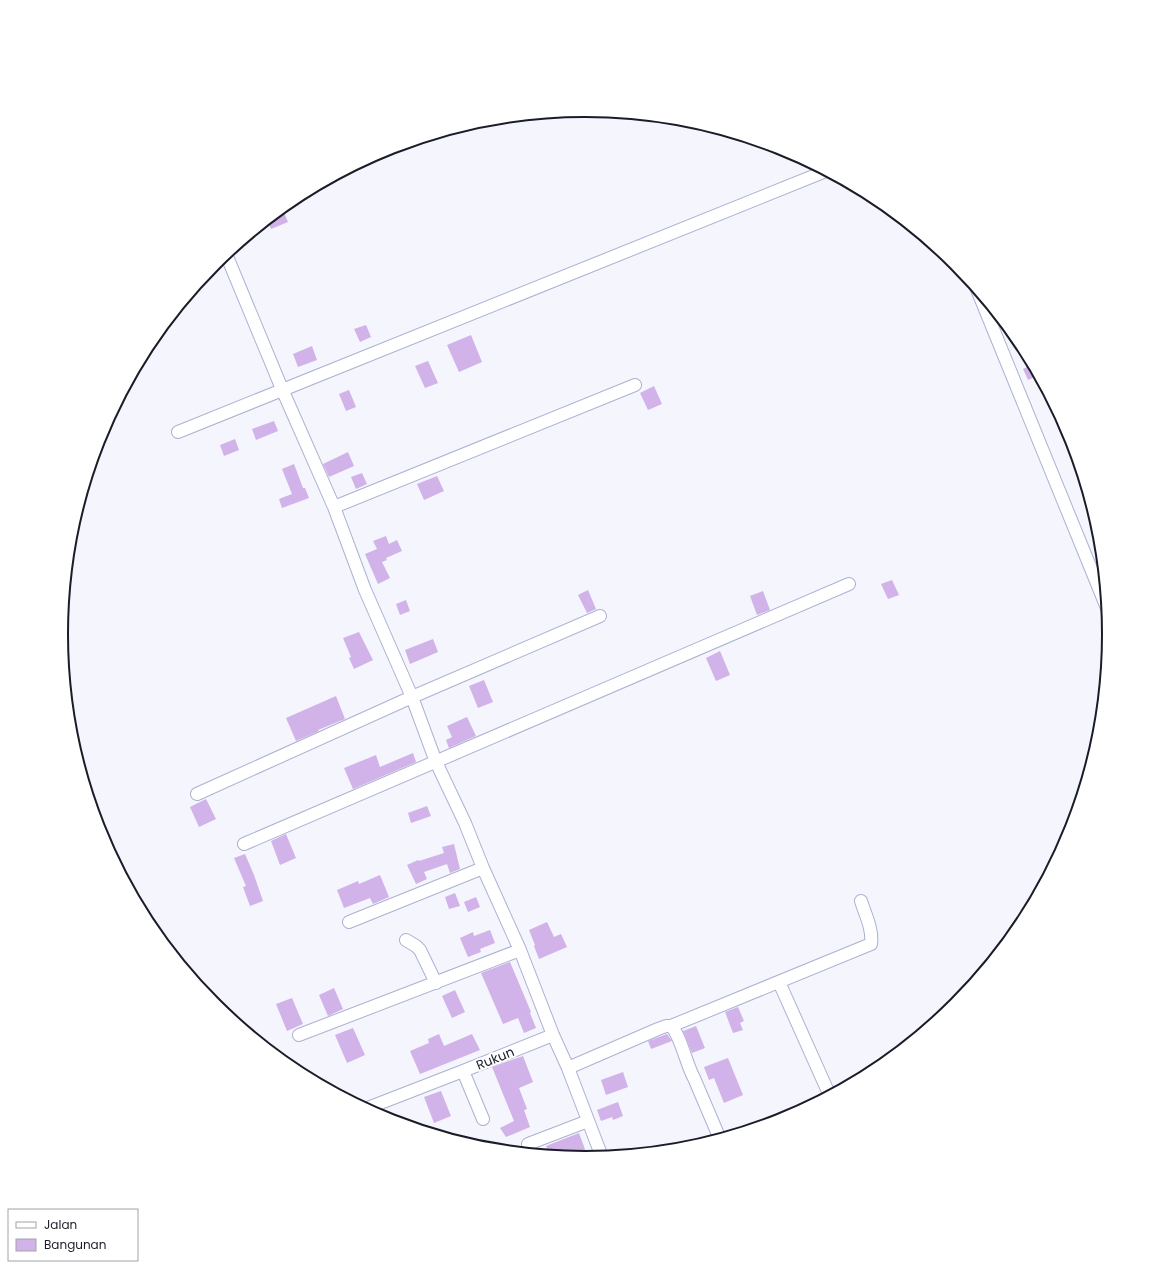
<svg xmlns="http://www.w3.org/2000/svg" width="1171" height="1269" viewBox="0 0 1171 1269" font-family="Poppins,sans-serif">
	<style>
		.building { fill: #d1b2e9 }
		.lines { fill: none; stroke-linecap: round; stroke-linejoin: round }
		.street-casing { stroke: #acb1d2; stroke-width: 14 }
		.street { stroke: #fff; stroke-width: 12 }
		.labels { text-anchor: middle; stroke-width: 4; stroke-linejoin: round; paint-order: stroke }
		.street-label { font-size: 13px; fill: #1a1c28; stroke: #fff }
		.rim { fill: none; stroke: #1a1c28; stroke-width: 2 }
	</style>
	<rect width="100%" height="100%" fill="#f4f5fd"/>
	<path class="building" d="M 282,208 L 288,222 L 271,229 L 267,220 Z
		M 366,325 L 371,337 L 360,342 L 354,329 Z
		M 471,335 L 482,362 L 459,372 L 447,345 Z
		M 312,346 L 317,360 L 298,367 L 293,354 Z
		M 428,361 L 438,383 L 425,388 L 415,366 Z
		M 1033,364 L 1039,375 L 1028,380 L 1023,369 Z
		M 654,386 L 662,404 L 648,410 L 640,393 Z
		M 349,390 L 356,407 L 346,411 L 339,394 Z
		M 274,421 L 278,431 L 256,440 L 252,429 Z
		M 235,439 L 239,450 L 224,456 L 220,445 Z
		M 348,452 L 354,466 L 329,477 L 323,464 Z
		M 294,464 L 303,488 L 305,488 L 309,498 L 282,508 L 279,499 L 292,494 L 282,469 Z
		M 362,473 L 367,484 L 356,489 L 351,477 Z
		M 437,476 L 444,491 L 424,500 L 417,484 Z
		M 386,536 L 389,544 L 397,540 L 402,551 L 386,558 L 387,560 L 382,562 L 390,578 L 378,584 L 365,554 L 377,549 L 373,541 Z
		M 892,580 L 899,595 L 888,599 L 881,584 Z
		M 588,590 L 596,609 L 587,613 L 578,595 Z
		M 763,591 L 770,610 L 757,615 L 750,596 Z
		M 406,600 L 410,611 L 400,615 L 396,604 Z
		M 359,632 L 373,660 L 354,669 L 349,658 L 351,657 L 343,638 Z
		M 433,639 L 438,652 L 410,664 L 405,650 Z
		M 720,651 L 730,675 L 716,681 L 706,658 Z
		M 484,680 L 493,702 L 478,708 L 469,686 Z
		M 336,696 L 345,719 L 318,730 L 319,731 L 296,741 L 286,718 Z
		M 467,717 L 476,736 L 449,748 L 446,740 L 452,737 L 447,726 Z
		M 413,753 L 416,762 L 353,789 L 344,768 L 376,755 L 380,767 Z
		M 206,799 L 216,819 L 199,827 L 190,807 Z
		M 427,806 L 431,816 L 411,823 L 408,813 Z
		M 286,834 L 296,858 L 280,865 L 271,841 Z
		M 454,844 L 460,869 L 450,873 L 447,864 L 424,872 L 427,879 L 416,884 L 407,865 L 418,860 L 419,861 L 444,853 L 442,847 Z
		M 245,854 L 254,875 L 263,901 L 250,906 L 243,887 L 246,886 L 234,858 Z
		M 380,875 L 389,897 L 373,904 L 370,898 L 344,908 L 337,890 L 358,881 L 359,884 Z
		M 455,893 L 460,906 L 449,909 L 445,897 Z
		M 476,897 L 480,907 L 468,912 L 464,902 Z
		M 547,922 L 554,937 L 561,934 L 567,947 L 539,959 L 534,946 L 535,945 L 529,930 Z
		M 490,930 L 495,943 L 480,949 L 481,952 L 468,957 L 460,938 L 473,932 L 474,936 Z
		M 510,962 L 531,1012 L 530,1013 L 536,1028 L 524,1033 L 518,1018 L 503,1024 L 481,973 Z
		M 334,988 L 343,1009 L 328,1016 L 319,995 Z
		M 455,990 L 465,1012 L 452,1018 L 442,996 Z
		M 292,998 L 303,1024 L 287,1031 L 276,1004 Z
		M 738,1007 L 744,1021 L 740,1023 L 743,1030 L 733,1033 L 725,1012 Z
		M 696,1026 L 705,1048 L 692,1053 L 683,1031 Z
		M 353,1028 L 365,1055 L 347,1063 L 335,1035 Z
		M 439,1034 L 444,1046 L 472,1034 L 480,1050 L 420,1074 L 410,1051 L 429,1043 L 428,1039 Z
		M 667,1034 L 672,1041 L 651,1049 L 648,1041 Z
		M 523,1056 L 533,1082 L 519,1088 L 527,1109 L 524,1110 L 530,1127 L 506,1137 L 500,1128 L 514,1121 L 492,1067 Z
		M 728,1058 L 743,1095 L 724,1103 L 714,1078 L 709,1080 L 704,1067 Z
		M 623,1072 L 628,1087 L 606,1095 L 601,1080 Z
		M 441,1091 L 451,1116 L 434,1123 L 424,1097 Z
		M 618,1102 L 623,1116 L 613,1120 L 612,1117 L 601,1121 L 597,1110 Z
		M 579,1133 L 586,1152 L 570,1157 L 531,1154 L 547,1148 L 546,1146 Z"/>
	<g class="lines">
		<defs>
			<path id="street" d="M 226,254 L 282,389 L 334,507 L 365,590 L 412,697 L 436,762 L 465,823 L 483,868 L 520,950 L 553,1035 L 568,1068 L 602,1157
				M 976,287 L 1107,608
				M 178,432 L 826,171
				M 334,507 L 635,385
				M 197,794 L 412,697 L 600,616
				M 244,844 L 849,584
				M 349,922 L 483,868
				M 406,940 L 416,946 L 420,950 L 436,983
				M 779,982 L 830,1096
				M 671,1026 L 871,944 C 873,929 865,914 861,901
				M 299,1035 L 520,950
				M 568,1068 L 658,1029 L 666,1026 L 671,1026 C 681,1036 686,1064 694,1078 L 720,1139
				M 365,1109 L 463,1071
				M 483,1119 L 463,1071 L 553,1035
				M 528,1144 L 588,1121"/>
		</defs>
		<use href="#street" class="street-casing"/>
		<use href="#street" class="street"/>
	</g>
	<g class="labels">
		<g class="street-label">
			<text transform="translate(495 1058) rotate(-22)" y="5">Rukun</text>
		</g>
	</g>
	<path d="M0 0H1171V1269H0ZM68 634a517 517 0 1 1 1034 0a517 517 0 1 1-1034 0Z" fill="#fff" fill-rule="evenodd"/>
	<path class="rim" d="M68 634a517 517 0 1 1 1034 0a517 517 0 1 1-1034 0Z"/>
	<rect x="8" y="1209" width="130" height="52" fill="#ffffff" stroke="#a3a4a9"/>
	<rect x="16" y="1222" width="20" height="6" fill="#ffffff" stroke="#a3a4a9"/>
	<text x="44" y="1229" font-size="12" fill="#1a1c28">Jalan</text>
	<rect x="16" y="1239" width="20" height="12" fill="#d1b2e9" stroke="#a3a4a9"/>
	<text x="44" y="1249" font-size="12" fill="#1a1c28">Bangunan</text>
</svg>
